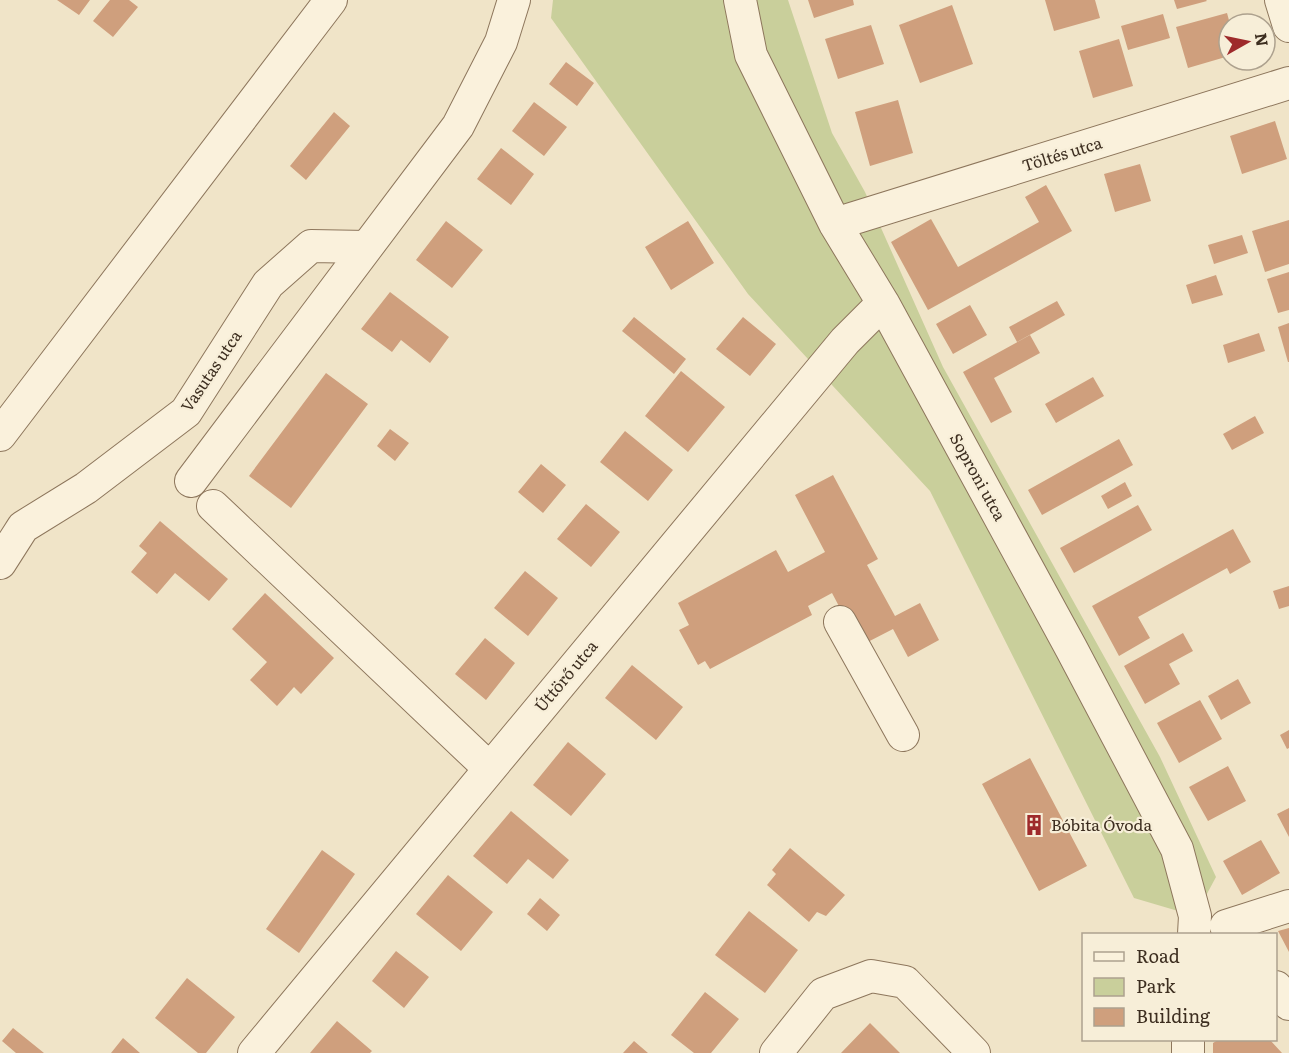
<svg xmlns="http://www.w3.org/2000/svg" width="1289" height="1053" viewBox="0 0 1289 1053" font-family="Literata,serif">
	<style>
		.green { fill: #c9cf9b }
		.building { fill: #cf9f7d }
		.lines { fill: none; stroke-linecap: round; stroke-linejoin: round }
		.minor-casing { stroke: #8d765c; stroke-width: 34 }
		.minor { stroke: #faf1dc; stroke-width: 32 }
		.labels { text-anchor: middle; stroke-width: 4.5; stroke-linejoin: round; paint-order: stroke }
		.street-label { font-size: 16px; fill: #3d2e20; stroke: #f7eed8 }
		.poi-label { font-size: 16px; fill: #3d2e20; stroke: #f7eed8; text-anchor: start }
	</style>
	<rect width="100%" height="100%" fill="#f0e4c8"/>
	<path class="green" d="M 553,0 L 788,0 L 832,133 L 865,192 L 943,367 L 1160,757 L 1216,877 L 1195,916 L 1134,898 L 930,491 L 748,294 L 551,18 Z"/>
	<path class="building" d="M 57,0 L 90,0 L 79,15 Z
		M 110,0 L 129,0 L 138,7 L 113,37 L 93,21 Z
		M 808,0 L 853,0 L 854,5 L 814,18 Z
		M 1045,0 L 1095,0 L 1100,18 L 1054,31 Z
		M 1174,0 L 1206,0 L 1207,1 L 1177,9 Z
		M 952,5 L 973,64 L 920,83 L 899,25 Z
		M 1227,13 L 1230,24 L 1229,56 L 1188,68 L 1176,27 Z
		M 1163,14 L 1170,38 L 1128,50 L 1121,26 Z
		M 871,25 L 884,64 L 838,79 L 825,39 Z
		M 1119,39 L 1133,86 L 1093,98 L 1079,51 Z
		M 566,62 L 594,83 L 577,106 L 549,84 Z
		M 898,100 L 913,153 L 870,166 L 855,112 Z
		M 534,102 L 567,127 L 544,156 L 512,131 Z
		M 334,112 L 350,126 L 306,180 L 290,166 Z
		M 1275,121 L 1287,159 L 1242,174 L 1230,136 Z
		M 501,148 L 534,174 L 511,205 L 477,179 Z
		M 1140,164 L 1151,201 L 1115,212 L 1104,174 Z
		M 1046,185 L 1072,231 L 928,310 L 891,242 L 931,219 L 958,267 L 1039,222 L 1025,197 Z
		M 1289,220 L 1289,264 L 1265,272 L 1252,231 Z
		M 446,221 L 483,250 L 452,288 L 416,260 Z
		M 688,221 L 714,263 L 671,290 L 645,247 Z
		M 1242,235 L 1248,253 L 1214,264 L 1208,245 Z
		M 1289,272 L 1289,310 L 1278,313 L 1267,279 Z
		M 1216,275 L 1223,295 L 1192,304 L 1186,285 Z
		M 390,292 L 449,337 L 430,363 L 401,340 L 392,352 L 361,329 Z
		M 1057,301 L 1065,315 L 1017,342 L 1009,327 Z
		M 970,305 L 987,335 L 953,354 L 936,324 Z
		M 634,317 L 686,359 L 674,374 L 622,331 Z
		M 743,317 L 776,344 L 750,376 L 716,349 Z
		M 1289,323 L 1289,362 L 1288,362 L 1278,327 Z
		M 1259,333 L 1265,351 L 1228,363 L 1223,345 Z
		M 1030,335 L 1040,353 L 994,378 L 1012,412 L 991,423 L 963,372 Z
		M 681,371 L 725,407 L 688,452 L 645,416 Z
		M 326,373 L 368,404 L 291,508 L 249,476 Z
		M 1093,377 L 1104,396 L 1056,423 L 1045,404 Z
		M 1255,416 L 1264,433 L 1232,450 L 1223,434 Z
		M 390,429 L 409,443 L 395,461 L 377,446 Z
		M 625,431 L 673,470 L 648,501 L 600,462 Z
		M 1119,439 L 1133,465 L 1042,515 L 1028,490 Z
		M 541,464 L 566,485 L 543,513 L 518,492 Z
		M 833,475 L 878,559 L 867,565 L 895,616 L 920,603 L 939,640 L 908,657 L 893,629 L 860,646 L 832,593 L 808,606 L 812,615 L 710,669 L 705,661 L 698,665 L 679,630 L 689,625 L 678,603 L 776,550 L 788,572 L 825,552 L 795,495 Z
		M 1125,482 L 1132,496 L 1108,509 L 1101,496 Z
		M 586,504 L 620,532 L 591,567 L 557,539 Z
		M 1138,505 L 1152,530 L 1074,573 L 1060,548 Z
		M 160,521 L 228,579 L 209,601 L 175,573 L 157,594 L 131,572 L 147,553 L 139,546 Z
		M 1233,529 L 1251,562 L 1230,574 L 1227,568 L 1138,617 L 1150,638 L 1119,656 L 1092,606 Z
		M 525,571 L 558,598 L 528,636 L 494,608 Z
		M 1289,586 L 1289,606 L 1279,609 L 1273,591 Z
		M 265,593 L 334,658 L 301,694 L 294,687 L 277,706 L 250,680 L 267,662 L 232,629 Z
		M 1183,633 L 1193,651 L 1169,664 L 1180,684 L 1145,704 L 1124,666 Z
		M 485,638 L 515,663 L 486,700 L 455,674 Z
		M 632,665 L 683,707 L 656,740 L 605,698 Z
		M 1238,679 L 1251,703 L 1221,720 L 1208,696 Z
		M 1200,700 L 1222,739 L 1179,763 L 1157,723 Z
		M 1289,730 L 1289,748 L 1287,749 L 1280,735 Z
		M 568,742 L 606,774 L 571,816 L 533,785 Z
		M 1030,758 L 1087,866 L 1039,891 L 982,784 Z
		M 1228,766 L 1246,801 L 1208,821 L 1189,787 Z
		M 1289,808 L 1289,837 L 1277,814 Z
		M 511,811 L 569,860 L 553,879 L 528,859 L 507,884 L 473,856 Z
		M 1261,840 L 1280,873 L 1242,895 L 1223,861 Z
		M 790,848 L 845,895 L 826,916 L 817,912 L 809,922 L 767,885 L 776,874 L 772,870 Z
		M 322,850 L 355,874 L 299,953 L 266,929 Z
		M 448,875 L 493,912 L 461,951 L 416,914 Z
		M 540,898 L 560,915 L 547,931 L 527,914 Z
		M 749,911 L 798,950 L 765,993 L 715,955 Z
		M 1289,928 L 1289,952 L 1278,931 Z
		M 396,951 L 429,977 L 404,1008 L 372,981 Z
		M 187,978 L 235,1017 L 206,1053 L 198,1053 L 155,1018 Z
		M 705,992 L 739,1019 L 711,1053 L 694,1053 L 671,1035 Z
		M 337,1021 L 372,1051 L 370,1053 L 310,1053 Z
		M 870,1023 L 900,1053 L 841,1053 Z
		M 13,1028 L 44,1053 L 16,1053 L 2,1041 Z
		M 123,1038 L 140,1053 L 111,1053 Z
		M 1218,1040 L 1270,1040 L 1282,1053 L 1213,1053 L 1213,1043 Z
		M 634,1041 L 648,1053 L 623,1053 Z"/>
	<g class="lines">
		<defs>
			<path id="minor" d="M 740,0 L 751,55 L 835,224 L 883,303 L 1071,648 L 1177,849 L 1195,916 L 1194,934
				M 1281,0 L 1289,26
				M 835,224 L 1289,83
				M 0,435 L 331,0
				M 191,481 L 458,126 L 501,42 L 514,0
				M 213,506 L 489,768
				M 0,563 L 23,527 L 86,488 L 186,412 L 268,284 L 311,246 L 367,247
				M 840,622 L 903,735
				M 1226,926 L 1289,906
				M 1276,987 L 1289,1004
				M 254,1053 L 845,341 L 883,303
				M 776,1053 L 823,994 L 871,976 L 905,982 L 974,1053
				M 1188,1053 L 1188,1040"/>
		</defs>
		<use href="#minor" class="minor-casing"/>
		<use href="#minor" class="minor"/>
	</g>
	<defs>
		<symbol id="building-bare" viewBox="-9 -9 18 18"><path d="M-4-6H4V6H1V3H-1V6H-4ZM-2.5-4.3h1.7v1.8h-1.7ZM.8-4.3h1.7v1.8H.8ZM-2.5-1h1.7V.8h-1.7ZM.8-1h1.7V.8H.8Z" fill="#9e2a2b" stroke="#f7eed8" stroke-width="2.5" paint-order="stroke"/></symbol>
	</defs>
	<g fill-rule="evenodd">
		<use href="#building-bare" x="1019" y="810" width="30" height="30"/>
	</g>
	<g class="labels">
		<g class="street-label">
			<text transform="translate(1062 154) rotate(-17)" y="6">Töltés utca</text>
			<text transform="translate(211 371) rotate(-56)" y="6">Vasutas utca</text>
			<text transform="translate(978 477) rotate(61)" y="6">Soproni utca</text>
			<text transform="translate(566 676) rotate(-50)" y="6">Úttörő utca</text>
		</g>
		<g class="poi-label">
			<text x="1051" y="831">Bóbita Óvoda</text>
		</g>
	</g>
	<rect x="1082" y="933" width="195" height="108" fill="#f7eed8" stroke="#ada18e" stroke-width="1.5"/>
	<rect x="1094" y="952" width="30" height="9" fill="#faf1dc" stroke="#ada18e" stroke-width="1.5"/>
	<text x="1136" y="963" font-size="18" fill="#3d2e20">Road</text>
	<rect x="1094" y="978" width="30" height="18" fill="#c9cf9b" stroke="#ada18e" stroke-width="1.5"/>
	<text x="1136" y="993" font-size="18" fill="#3d2e20">Park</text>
	<rect x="1094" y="1008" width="30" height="18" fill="#cf9f7d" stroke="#ada18e" stroke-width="1.5"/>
	<text x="1136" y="1023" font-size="18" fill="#3d2e20">Building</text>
	<g transform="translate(1247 42) rotate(81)"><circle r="28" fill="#f7eed8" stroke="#ada18e" stroke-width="1.5"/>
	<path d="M0-4.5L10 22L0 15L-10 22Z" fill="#9e2a2b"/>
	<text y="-9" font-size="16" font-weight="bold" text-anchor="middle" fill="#3d2e20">N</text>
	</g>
</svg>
